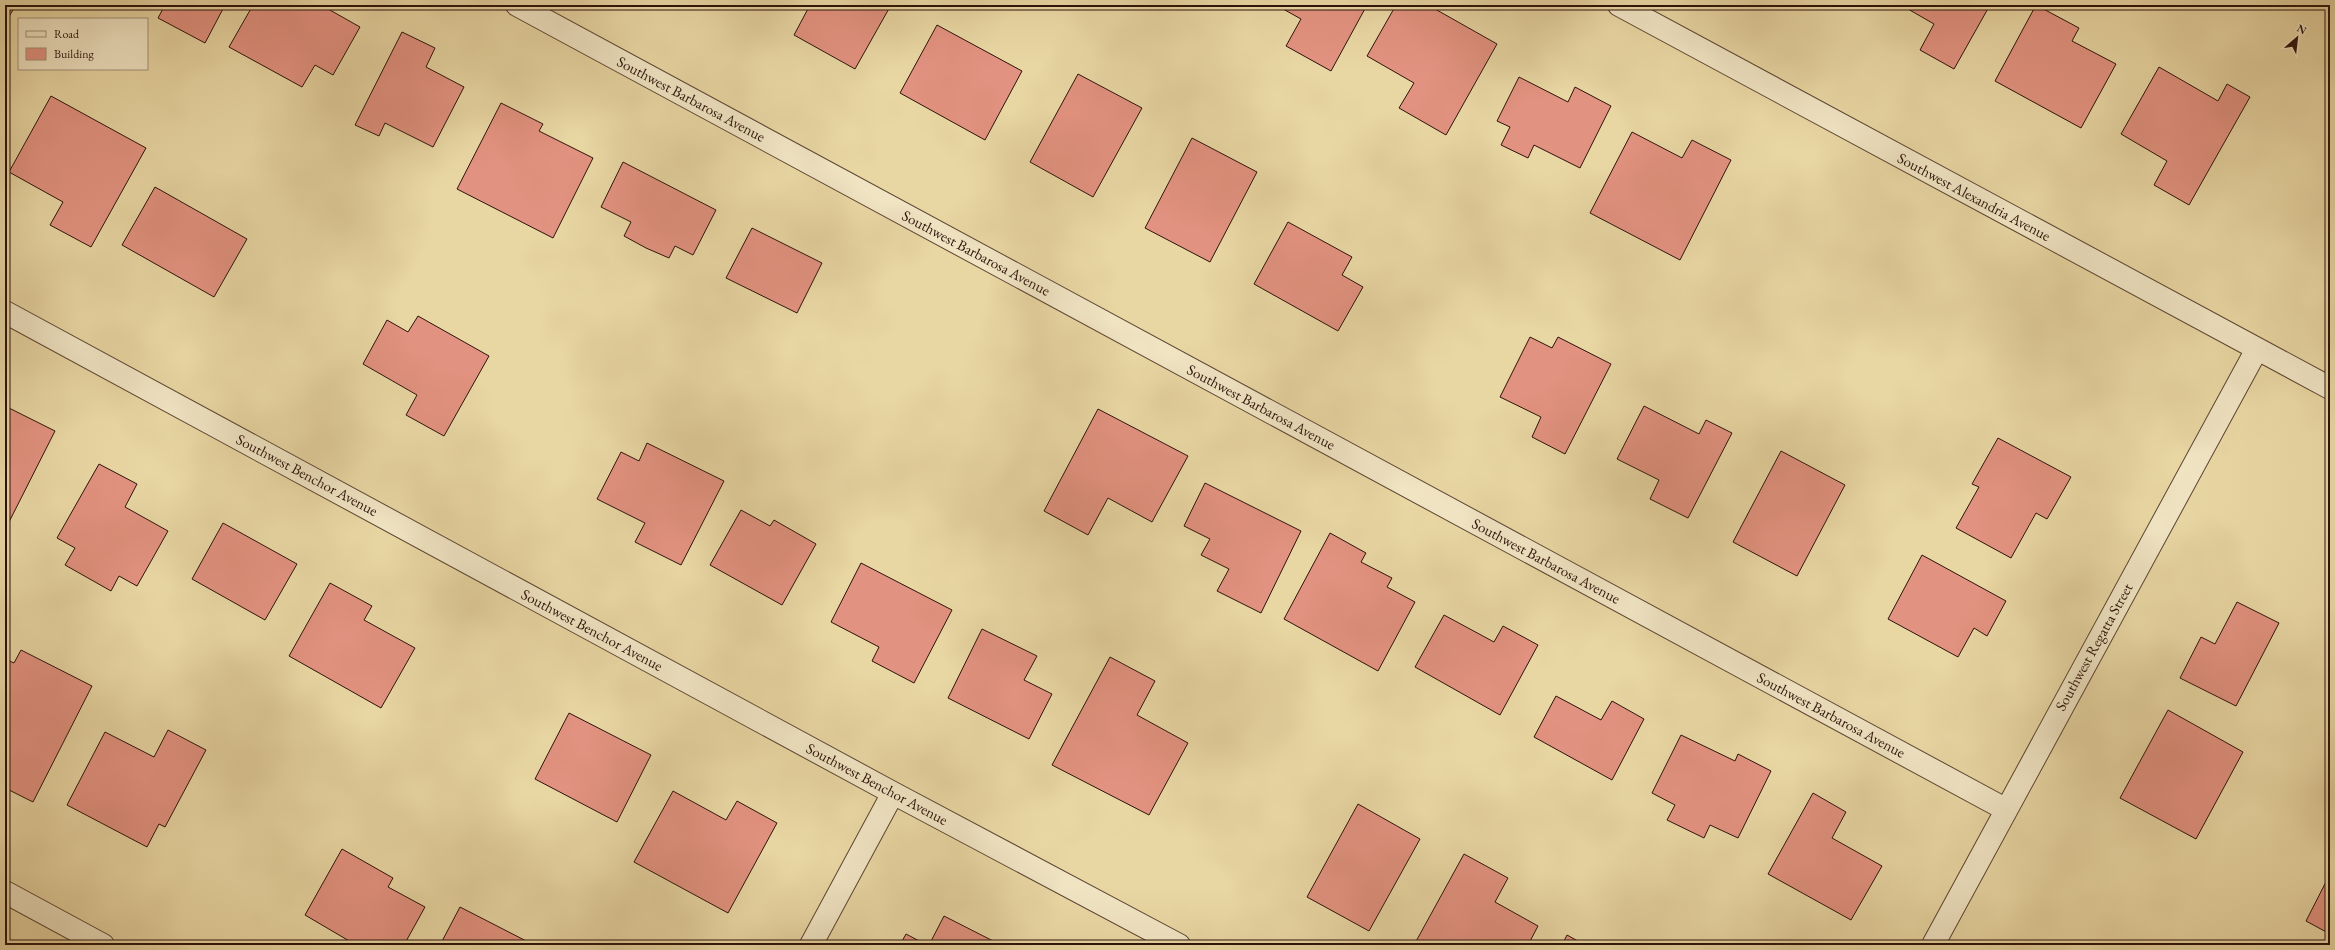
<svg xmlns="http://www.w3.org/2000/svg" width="2335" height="950" viewBox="0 0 2335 950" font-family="'EB Garamond',serif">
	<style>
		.building { fill: #e29280; stroke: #2c1309 }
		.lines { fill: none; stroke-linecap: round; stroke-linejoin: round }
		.minor-casing { stroke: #5b4430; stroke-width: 24 }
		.minor { stroke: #f0e4c3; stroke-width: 22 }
		.labels { text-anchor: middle; stroke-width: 3.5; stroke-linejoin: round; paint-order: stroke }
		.street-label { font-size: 15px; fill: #2c1309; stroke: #f0e4c3 }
	</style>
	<rect width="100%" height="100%" fill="#e8d6a3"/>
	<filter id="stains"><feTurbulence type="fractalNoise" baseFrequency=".005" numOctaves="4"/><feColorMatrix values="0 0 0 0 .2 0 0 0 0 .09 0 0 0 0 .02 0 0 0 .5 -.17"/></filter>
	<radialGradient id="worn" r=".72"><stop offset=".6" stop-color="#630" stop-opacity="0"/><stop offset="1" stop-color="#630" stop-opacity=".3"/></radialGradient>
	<path class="building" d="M 5,5 L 16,5 L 5,23 Z
		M 165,5 L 225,5 L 205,43 L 158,18 Z
		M 253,5 L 321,5 L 360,27 L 333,75 L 315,65 L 302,87 L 229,47 Z
		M 810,5 L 891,5 L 855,69 L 794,35 Z
		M 1276,5 L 1367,5 L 1331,71 L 1286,46 L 1301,19 Z
		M 1396,5 L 1428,5 L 1497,44 L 1446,135 L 1399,108 L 1414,83 L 1367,56 Z
		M 1901,5 L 1990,5 L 1954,69 L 1920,50 L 1934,24 Z
		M 2036,5 L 2079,28 L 2072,41 L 2116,64 L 2081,128 L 1995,81 Z
		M 937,25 L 1022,71 L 985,140 L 900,93 Z
		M 402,32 L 435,48 L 426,67 L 464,87 L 433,147 L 385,123 L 379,136 L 355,125 Z
		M 2159,67 L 2218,101 L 2227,84 L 2250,97 L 2189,205 L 2154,185 L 2167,161 L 2121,134 Z
		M 1078,74 L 1142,108 L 1093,197 L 1030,162 Z
		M 1519,77 L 1568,102 L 1575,87 L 1611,106 L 1580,168 L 1534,145 L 1528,158 L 1501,145 L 1510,127 L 1497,121 Z
		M 51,96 L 146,148 L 91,247 L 50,225 L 63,202 L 9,172 Z
		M 501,103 L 543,124 L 539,131 L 593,158 L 553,238 L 457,189 Z
		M 1632,132 L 1682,158 L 1692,140 L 1731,160 L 1680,260 L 1590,213 Z
		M 1192,138 L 1257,172 L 1210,262 L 1145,228 Z
		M 623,162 L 716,210 L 693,255 L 675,246 L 669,258 L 646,248 L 624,236 L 631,222 L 601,207 Z
		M 155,187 L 247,239 L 214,297 L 122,245 Z
		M 1288,222 L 1352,257 L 1342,275 L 1363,287 L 1338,331 L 1254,284 Z
		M 752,228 L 822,263 L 797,313 L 726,278 Z
		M 418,316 L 489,356 L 444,436 L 406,415 L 417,395 L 363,364 L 387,320 L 408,332 Z
		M 1530,337 L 1552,348 L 1558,337 L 1611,364 L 1565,454 L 1532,437 L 1541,417 L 1500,397 Z
		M 5,406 L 55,431 L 8,524 L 5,522 Z
		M 1644,406 L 1699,434 L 1706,420 L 1732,433 L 1688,518 L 1650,499 L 1659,480 L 1617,459 Z
		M 1098,409 L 1188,456 L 1152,522 L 1108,498 L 1088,535 L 1044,511 Z
		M 1998,438 L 2071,477 L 2047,519 L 2036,513 L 2011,558 L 1956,528 L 1979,487 L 1972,484 Z
		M 647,443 L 724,481 L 681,565 L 635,542 L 645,523 L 597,499 L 621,452 L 639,461 Z
		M 1781,451 L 1845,485 L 1797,576 L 1733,542 Z
		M 99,464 L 137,484 L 125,507 L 168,531 L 137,586 L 119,576 L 111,591 L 65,565 L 75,548 L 57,538 Z
		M 1205,483 L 1301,531 L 1261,613 L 1217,591 L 1229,569 L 1201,555 L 1210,539 L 1184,526 Z
		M 741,510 L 770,526 L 774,520 L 816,544 L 782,605 L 710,565 Z
		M 223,523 L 297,564 L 265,620 L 192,579 Z
		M 1330,533 L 1366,553 L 1361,562 L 1392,578 L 1387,587 L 1415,602 L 1378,671 L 1284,619 Z
		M 1922,555 L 2006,601 L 1987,636 L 1974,628 L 1958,657 L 1888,619 Z
		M 861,563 L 952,610 L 914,683 L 872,661 L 879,647 L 831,622 Z
		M 330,583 L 372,606 L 364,620 L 415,648 L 381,708 L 289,656 Z
		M 2237,602 L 2279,623 L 2236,706 L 2180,678 L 2201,637 L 2215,644 Z
		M 1444,615 L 1494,642 L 1503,626 L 1538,645 L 1500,715 L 1415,667 Z
		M 982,629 L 1037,656 L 1024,680 L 1052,694 L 1029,739 L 948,698 Z
		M 21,650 L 92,686 L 33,802 L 5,788 L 5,745 L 7,740 L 5,739 L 5,659 L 14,663 Z
		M 1110,657 L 1155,681 L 1137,715 L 1188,743 L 1149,815 L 1052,765 Z
		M 1556,696 L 1601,720 L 1612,701 L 1644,719 L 1612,780 L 1534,737 Z
		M 2168,710 L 2243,752 L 2196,839 L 2120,798 Z
		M 569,713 L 651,755 L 617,822 L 535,779 Z
		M 168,730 L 206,750 L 165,827 L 159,824 L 147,847 L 67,805 L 105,732 L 154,757 Z
		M 1681,735 L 1735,761 L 1738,754 L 1771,771 L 1738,838 L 1710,825 L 1704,838 L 1667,820 L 1675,805 L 1652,793 Z
		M 673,791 L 726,820 L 737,801 L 777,823 L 728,913 L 634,862 Z
		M 1813,793 L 1846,812 L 1832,838 L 1882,866 L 1851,920 L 1768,874 Z
		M 1358,804 L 1420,839 L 1369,931 L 1307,897 Z
		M 342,849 L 393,878 L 388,887 L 425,907 L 404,945 L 356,945 L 305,915 Z
		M 1464,854 L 1508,878 L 1495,902 L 1538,926 L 1528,945 L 1414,945 Z
		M 2330,874 L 2330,934 L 2306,921 Z
		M 460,907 L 534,945 L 440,945 Z
		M 944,916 L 1001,945 L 929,945 Z
		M 906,934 L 927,945 L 900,945 Z
		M 1567,935 L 1585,945 L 1562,945 Z"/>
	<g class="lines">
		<defs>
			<path id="minor" d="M 517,5 L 2005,809
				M 1619,5 L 2330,388
				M 5,312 L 893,793 L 1179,945
				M 5,892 L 103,945
				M 811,945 L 893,793
				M 1933,945 L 2257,349"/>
		</defs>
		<use href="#minor" class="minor-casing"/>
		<use href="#minor" class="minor"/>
	</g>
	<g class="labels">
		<g class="street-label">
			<text transform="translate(691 99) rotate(28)" y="5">Southwest Barbarosa Avenue</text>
			<text transform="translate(1974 197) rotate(28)" y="5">Southwest Alexandria Avenue</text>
			<text transform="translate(976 253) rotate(28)" y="5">Southwest Barbarosa Avenue</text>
			<text transform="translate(1261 407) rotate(28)" y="5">Southwest Barbarosa Avenue</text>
			<text transform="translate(307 475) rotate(28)" y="5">Southwest Benchor Avenue</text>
			<text transform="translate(1546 561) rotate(28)" y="5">Southwest Barbarosa Avenue</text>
			<text transform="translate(592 630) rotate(28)" y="5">Southwest Benchor Avenue</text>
			<text transform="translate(2094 647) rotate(-61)" y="5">Southwest Regatta Street</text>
			<text transform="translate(1831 715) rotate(28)" y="5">Southwest Barbarosa Avenue</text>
			<text transform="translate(877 784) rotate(28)" y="5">Southwest Benchor Avenue</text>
		</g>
	</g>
	<rect width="2335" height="950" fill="none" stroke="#e8d6a3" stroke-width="20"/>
	<rect x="6" y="6" width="2323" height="938" fill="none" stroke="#2c1309" stroke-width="2"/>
	<rect x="10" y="10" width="2315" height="930" fill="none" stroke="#2c1309"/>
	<rect x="18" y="18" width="130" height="52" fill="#f0e4c3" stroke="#a29079"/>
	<rect x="26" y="31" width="20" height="6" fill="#f0e4c3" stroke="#a29079"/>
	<text x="54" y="38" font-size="12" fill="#2c1309">Road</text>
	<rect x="26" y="48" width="20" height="12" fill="#e29280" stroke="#a29079"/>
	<text x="54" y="58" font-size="12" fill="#2c1309">Building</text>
	<g transform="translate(2297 38) rotate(28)" stroke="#f0e4c3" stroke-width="3" paint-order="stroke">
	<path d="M0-3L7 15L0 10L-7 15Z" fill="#2c1309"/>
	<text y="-6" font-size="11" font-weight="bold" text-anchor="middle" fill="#2c1309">N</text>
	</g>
	<rect width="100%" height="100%" filter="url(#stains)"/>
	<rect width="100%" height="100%" fill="url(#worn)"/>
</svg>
